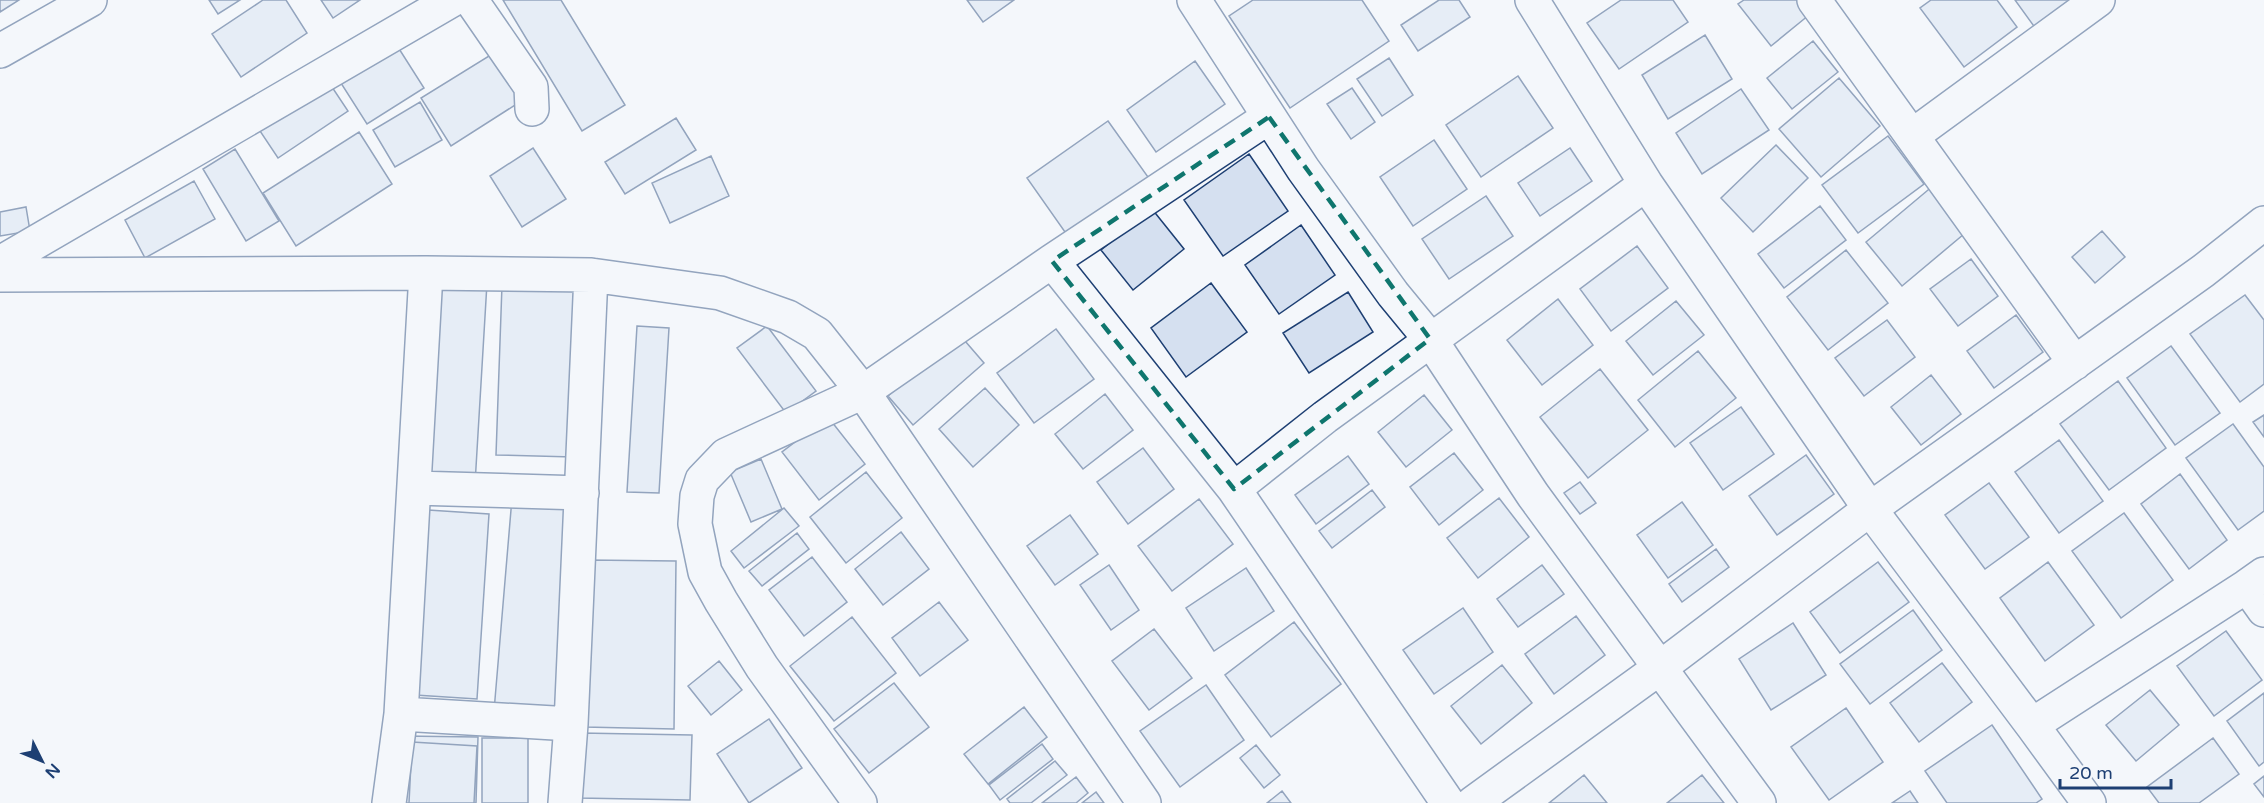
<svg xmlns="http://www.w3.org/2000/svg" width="2264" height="803" viewBox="0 0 2264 803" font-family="'Varela Round',sans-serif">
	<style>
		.building { fill: #d5e0f0; stroke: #1d3f73; stroke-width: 1.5 }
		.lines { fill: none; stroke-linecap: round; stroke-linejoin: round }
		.minor-casing { stroke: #1d3f73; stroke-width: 36 }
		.minor { stroke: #f4f7fb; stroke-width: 33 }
		.marked { fill: none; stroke: #0f766e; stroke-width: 4.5; stroke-dasharray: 12 8; stroke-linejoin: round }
	</style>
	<rect width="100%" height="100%" fill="#f4f7fb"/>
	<path class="building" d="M 0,0 L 19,0 L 0,12 Z
		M 209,0 L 240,0 L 218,14 Z
		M 263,0 L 286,0 L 307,33 L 241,77 L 212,34 Z
		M 321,0 L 360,0 L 333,18 Z
		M 503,0 L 561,0 L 625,105 L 582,131 Z
		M 967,0 L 1014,0 L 983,22 Z
		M 1253,0 L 1362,0 L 1389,41 L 1290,108 L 1229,16 Z
		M 1439,0 L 1459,0 L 1470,17 L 1418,51 L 1401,25 Z
		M 1621,0 L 1673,0 L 1688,22 L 1619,69 L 1587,23 Z
		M 1744,0 L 1797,0 L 1809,15 L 1771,46 L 1738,4 Z
		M 1931,0 L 1997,0 L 2017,27 L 1964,67 L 1920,8 Z
		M 2015,0 L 2076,0 L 2036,29 Z
		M 1705,35 L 1732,79 L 1668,119 L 1642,75 Z
		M 1813,41 L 1838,72 L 1792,109 L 1767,78 Z
		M 396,44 L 424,88 L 367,124 L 339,80 Z
		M 497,51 L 526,98 L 451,146 L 421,98 Z
		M 1389,58 L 1413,95 L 1382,116 L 1357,79 Z
		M 1195,61 L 1225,104 L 1156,152 L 1127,110 Z
		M 1518,76 L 1553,128 L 1481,177 L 1446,125 Z
		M 326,78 L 348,111 L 278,158 L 256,125 Z
		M 1839,78 L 1880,126 L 1821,177 L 1779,129 Z
		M 1352,88 L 1375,122 L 1351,139 L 1327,104 Z
		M 1741,89 L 1769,130 L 1702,174 L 1676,133 Z
		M 420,102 L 442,140 L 395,167 L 373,130 Z
		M 676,118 L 696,150 L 625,194 L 605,162 Z
		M 1108,121 L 1153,184 L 1072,242 L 1027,178 Z
		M 359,132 L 392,184 L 296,246 L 263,193 Z
		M 1888,136 L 1924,184 L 1858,233 L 1822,185 Z
		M 1434,140 L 1467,189 L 1413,226 L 1380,177 Z
		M 1776,145 L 1808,178 L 1753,232 L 1721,198 Z
		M 533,148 L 566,199 L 522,227 L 490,176 Z
		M 1570,148 L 1592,181 L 1540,216 L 1518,183 Z
		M 235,149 L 279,221 L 246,241 L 203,169 Z
		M 1249,154 L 1288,211 L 1223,256 L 1184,200 Z
		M 711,156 L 729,196 L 670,223 L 652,183 Z
		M 194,181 L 215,219 L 145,258 L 125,220 Z
		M 1934,185 L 1970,229 L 1902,286 L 1866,242 Z
		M 1486,196 L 1513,236 L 1449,279 L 1422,239 Z
		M 1820,206 L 1846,240 L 1784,288 L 1758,254 Z
		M 26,207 L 30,231 L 0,236 L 0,212 Z
		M 1152,209 L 1184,249 L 1133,290 L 1101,250 Z
		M 1301,225 L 1335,275 L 1279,314 L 1245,265 Z
		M 2102,231 L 2125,257 L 2095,283 L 2072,257 Z
		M 1637,246 L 1668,288 L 1611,331 L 1580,289 Z
		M 1846,250 L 1888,303 L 1828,350 L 1787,297 Z
		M 1971,259 L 1998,296 L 1958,326 L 1930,289 Z
		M 431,280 L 487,283 L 475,484 L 419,482 Z
		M 1211,283 L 1247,332 L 1186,377 L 1151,328 Z
		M 502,285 L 579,288 L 573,457 L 496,455 Z
		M 1348,292 L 1373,332 L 1309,373 L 1283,333 Z
		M 2245,295 L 2264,320 L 2264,384 L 2240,402 L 2190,334 Z
		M 1558,299 L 1593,345 L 1542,385 L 1507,340 Z
		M 1676,301 L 1704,335 L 1653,375 L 1626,341 Z
		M 2016,315 L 2043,352 L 1994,388 L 1967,351 Z
		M 1887,320 L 1915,357 L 1864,396 L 1835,358 Z
		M 637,326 L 669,328 L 659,493 L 627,492 Z
		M 767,326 L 816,391 L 786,413 L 737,348 Z
		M 1056,329 L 1094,379 L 1034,423 L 997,373 Z
		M 959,334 L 984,363 L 913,425 L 888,396 Z
		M 2171,346 L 2220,413 L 2175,445 L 2127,378 Z
		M 1698,351 L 1736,398 L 1675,447 L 1638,400 Z
		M 1600,369 L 1648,430 L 1588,478 L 1540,417 Z
		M 1931,375 L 1961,414 L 1921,445 L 1891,407 Z
		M 2118,381 L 2166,448 L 2109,490 L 2060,424 Z
		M 985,388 L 1019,425 L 973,467 L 939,429 Z
		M 1105,394 L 1133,430 L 1083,469 L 1055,434 Z
		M 1424,395 L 1452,430 L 1406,467 L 1378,432 Z
		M 1741,407 L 1774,454 L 1723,490 L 1690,443 Z
		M 2264,415 L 2264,437 L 2253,422 Z
		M 828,417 L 865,464 L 819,500 L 782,452 Z
		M 2233,424 L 2264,467 L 2264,511 L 2238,530 L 2186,458 Z
		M 2059,440 L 2103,501 L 2059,533 L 2015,472 Z
		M 1143,448 L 1174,489 L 1128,524 L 1097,482 Z
		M 1454,453 L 1483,490 L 1439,525 L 1410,487 Z
		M 1806,455 L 1834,494 L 1777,535 L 1749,496 Z
		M 1348,456 L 1369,484 L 1316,524 L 1295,495 Z
		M 761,459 L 782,509 L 751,522 L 730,472 Z
		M 866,472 L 902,518 L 846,563 L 810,517 Z
		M 2180,474 L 2227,540 L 2189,569 L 2141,504 Z
		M 1580,482 L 1596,503 L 1580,514 L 1564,493 Z
		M 1989,483 L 2029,537 L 1985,569 L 1945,515 Z
		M 1372,490 L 1385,507 L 1332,548 L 1319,531 Z
		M 512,498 L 573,503 L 554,716 L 494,711 Z
		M 1499,498 L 1529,537 L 1478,578 L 1447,538 Z
		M 1199,499 L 1233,544 L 1172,591 L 1138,546 Z
		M 1682,502 L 1713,545 L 1668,578 L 1637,535 Z
		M 784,508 L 799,526 L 744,568 L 731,551 Z
		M 428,510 L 489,514 L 477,699 L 415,695 Z
		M 2124,513 L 2173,580 L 2121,618 L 2072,551 Z
		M 1070,515 L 1098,554 L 1055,585 L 1027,546 Z
		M 901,532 L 929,569 L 883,605 L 855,569 Z
		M 797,533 L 809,549 L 762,586 L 749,571 Z
		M 1716,549 L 1729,567 L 1682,602 L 1669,584 Z
		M 812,557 L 847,602 L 804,636 L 769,590 Z
		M 587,560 L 676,561 L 674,729 L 584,727 Z
		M 1878,562 L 1909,602 L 1840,653 L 1810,612 Z
		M 2048,562 L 2094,625 L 2045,661 L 2000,598 Z
		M 1109,565 L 1139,610 L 1111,630 L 1080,585 Z
		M 1542,565 L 1564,594 L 1518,627 L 1497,599 Z
		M 1246,568 L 1274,611 L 1214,651 L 1186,608 Z
		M 939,602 L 968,640 L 920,676 L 892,638 Z
		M 1463,608 L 1493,652 L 1434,694 L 1403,650 Z
		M 1913,610 L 1942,650 L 1870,704 L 1840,664 Z
		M 1576,616 L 1605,655 L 1554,694 L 1525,654 Z
		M 852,617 L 896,673 L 834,721 L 790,666 Z
		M 1294,622 L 1341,684 L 1271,737 L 1225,675 Z
		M 1793,623 L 1826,675 L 1771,710 L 1739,659 Z
		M 1154,629 L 1192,678 L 1149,710 L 1112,661 Z
		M 2226,631 L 2262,680 L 2214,716 L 2177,666 Z
		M 719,661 L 742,690 L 711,715 L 688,686 Z
		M 1942,663 L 1972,702 L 1919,742 L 1890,703 Z
		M 1502,665 L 1532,703 L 1481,744 L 1451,706 Z
		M 894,683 L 929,727 L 869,773 L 834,729 Z
		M 1206,685 L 1244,740 L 1180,787 L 1140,731 Z
		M 2150,690 L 2179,725 L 2136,761 L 2106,725 Z
		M 2264,693 L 2264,762 L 2259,766 L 2227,721 Z
		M 1024,707 L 1047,737 L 988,784 L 964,754 Z
		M 1846,708 L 1883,762 L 1829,800 L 1791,747 Z
		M 769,719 L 802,768 L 749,803 L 717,754 Z
		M 1992,725 L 2042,799 L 2036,803 L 1947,803 L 1925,771 Z
		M 580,733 L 692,735 L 690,800 L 578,798 Z
		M 402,736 L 478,737 L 476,803 L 401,803 Z
		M 482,738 L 528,738 L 528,803 L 482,803 Z
		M 2213,738 L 2239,774 L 2199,803 L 2159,803 L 2147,787 Z
		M 412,742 L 477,746 L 474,803 L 409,803 Z
		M 1042,744 L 1053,759 L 1000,800 L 989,785 Z
		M 1256,745 L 1280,775 L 1264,788 L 1240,758 Z
		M 1055,761 L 1067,775 L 1031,803 L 1010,803 L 1007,799 Z
		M 1584,775 L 1607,803 L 1549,803 Z
		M 1702,775 L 1724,803 L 1667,803 Z
		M 2264,776 L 2264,797 L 2254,784 Z
		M 1076,777 L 1088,793 L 1076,803 L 1042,803 Z
		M 1282,791 L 1291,803 L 1267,803 Z
		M 1910,791 L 1918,803 L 1892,803 Z
		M 1096,792 L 1104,803 L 1082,803 Z"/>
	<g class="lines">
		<defs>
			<path id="minor" d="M 471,0 L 531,87 L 532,109
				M 1194,0 L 1303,169 L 1393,294 L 1430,339 L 1533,495 L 1759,803
				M 1532,0 L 1646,184 L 1870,509 L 2032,725
				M 1814,0 L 2075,363
				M 0,51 L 90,0
				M 1912,136 L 2098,0
				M 1052,261 L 1234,489
				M 0,263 L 452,0
				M 426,273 L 591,275 L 720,293 L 788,317 L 817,334 L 863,392 L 726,455 L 702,480 L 697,496 L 695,524 L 705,572 L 721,601 L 762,667 L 860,803
				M 0,275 L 426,273 L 401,714 L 389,803
				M 414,488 L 582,493
				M 2264,574 L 2247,586 L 2264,610
				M 401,714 L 571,724
				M 565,803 L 571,724 L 591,275
				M 1144,803 L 863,392 L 1052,261 L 1269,117
				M 1448,803 L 1234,489 L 1325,417 L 1646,184
				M 1473,803 L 1661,667 L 1870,509 L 2203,271 L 2264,223
				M 2089,803 L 2032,725 L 2247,586"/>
		</defs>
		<use href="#minor" class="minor-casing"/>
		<use href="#minor" class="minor"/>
	</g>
	<path d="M0 0H2264V803H0ZM 1269,117 L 1430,339 L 1234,489 L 1052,261 Z" fill="#f4f7fb" fill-opacity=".55" fill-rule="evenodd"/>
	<path class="marked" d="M 1269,117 L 1430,339 L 1234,489 L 1052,261 Z"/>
	<g transform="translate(42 761) rotate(133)" stroke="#f4f7fb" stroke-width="4.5" paint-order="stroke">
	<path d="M0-4.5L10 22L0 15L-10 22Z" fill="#1d3f73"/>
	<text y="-9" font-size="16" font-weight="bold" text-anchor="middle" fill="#1d3f73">N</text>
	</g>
	<path d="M2060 779v9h111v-9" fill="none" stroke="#1d3f73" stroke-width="3"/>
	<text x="2069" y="779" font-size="18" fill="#1d3f73" stroke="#f4f7fb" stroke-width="4.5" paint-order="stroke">20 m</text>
</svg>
